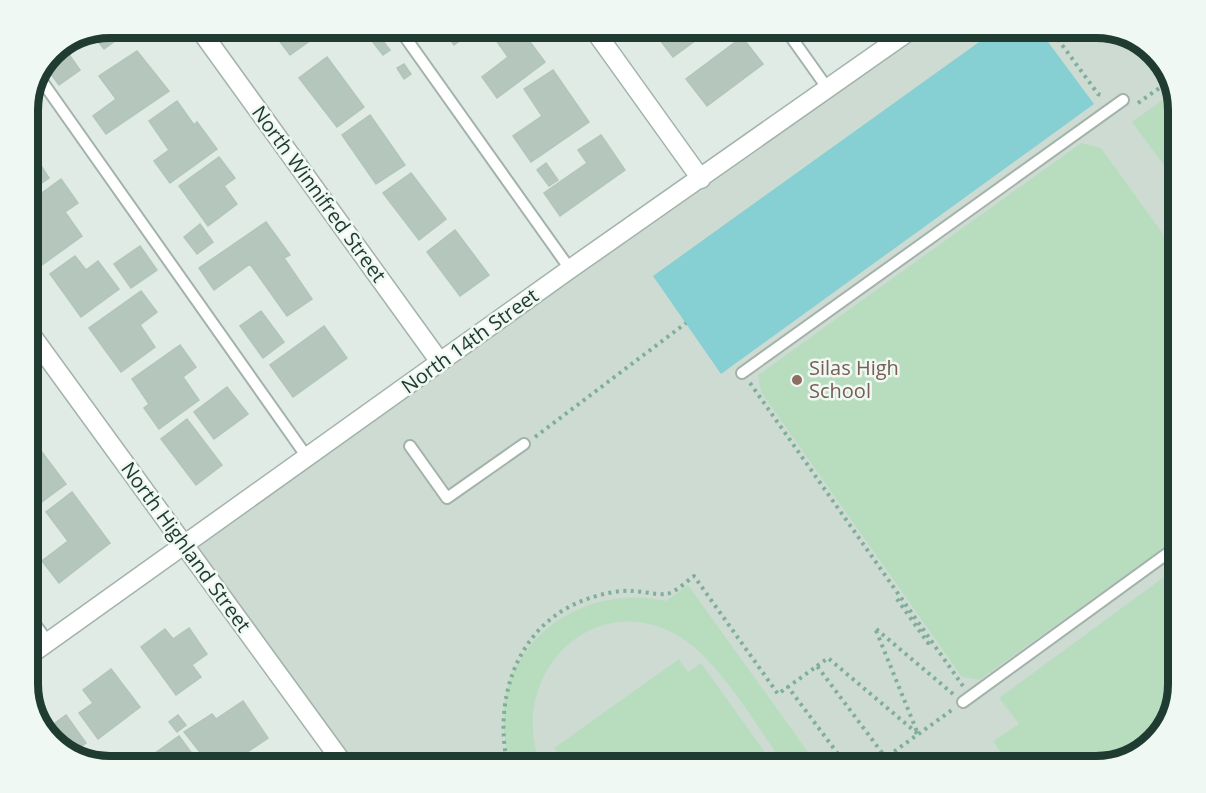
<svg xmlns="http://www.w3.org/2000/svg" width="1206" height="793" viewBox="0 0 1206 793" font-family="'Open Sans',sans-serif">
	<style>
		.built { fill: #cedbd3 }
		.green { fill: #b8ddbe }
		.water { fill: #86cfd2 }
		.building { fill: #b5c6bd; stroke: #b2c5bb; stroke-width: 1.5 }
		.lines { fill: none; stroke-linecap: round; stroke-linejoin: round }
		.service-casing { stroke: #a3b3ab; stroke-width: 14 }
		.minor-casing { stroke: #a3b3ab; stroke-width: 21 }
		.path { stroke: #7faf9b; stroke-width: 4; stroke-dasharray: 3 4.5; stroke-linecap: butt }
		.service { stroke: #fff; stroke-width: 10 }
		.minor { stroke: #fff; stroke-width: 18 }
		.education-dot { fill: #8d6e63; stroke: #f0f8f3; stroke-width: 2 }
		.labels { text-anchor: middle; stroke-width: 5; stroke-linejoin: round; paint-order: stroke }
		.street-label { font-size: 20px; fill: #203b31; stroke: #f0f8f3 }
		.education-label { font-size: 20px; fill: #785e54; stroke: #f0f8f3; text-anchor: start }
		.rim { fill: none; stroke: #203b31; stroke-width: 8 }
	</style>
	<rect width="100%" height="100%" fill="#e0ebe5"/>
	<path class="built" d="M 915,27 L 1097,27 L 1142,41 L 1168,68 L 1179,104 L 1179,684 L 1165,729 L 1138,755 L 1097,766 L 345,766 L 185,545 Z"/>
	<path class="green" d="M 1175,91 L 1179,104 L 1179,186 L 1132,122 Z
		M 1081,143 L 1101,148 L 1179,256 L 1179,537 L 979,680 L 962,677 L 761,392 L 758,375 Z
		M 1179,566 L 1179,684 L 1165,729 L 1138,755 L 1097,766 L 1010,766 L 993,741 L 1019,724 L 999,698 Z
		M 688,585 L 818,766 L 785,766 C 757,727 717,656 675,634 C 590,588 506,678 541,766 L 512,766 C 474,665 567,579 666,601 Z
		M 679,659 L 688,672 L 701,663 L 775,766 L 556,766 L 563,761 L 554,748 Z"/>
	<path class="water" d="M 1000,27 L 1037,27 L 1094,104 L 721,374 L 653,276 Z"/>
	<path class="building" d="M 109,27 L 127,27 L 130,30 L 104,49 L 92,34 Z
		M 269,27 L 318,27 L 322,32 L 290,55 Z
		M 441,27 L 479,27 L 454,45 Z
		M 505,27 L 519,27 L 545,62 L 497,98 L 482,77 L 508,57 L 493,36 Z
		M 650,27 L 686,27 L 696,40 L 673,57 Z
		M 375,31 L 390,50 L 383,55 L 368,36 Z
		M 742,37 L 763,64 L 707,106 L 686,79 Z
		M 63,46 L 80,70 L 59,85 L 45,66 L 51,51 Z
		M 137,51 L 169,91 L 106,134 L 93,116 L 116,99 L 99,76 Z
		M 327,57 L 364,107 L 337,127 L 299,78 Z
		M 404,64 L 411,74 L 404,79 L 397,68 Z
		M 553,70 L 589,122 L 531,162 L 513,136 L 542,116 L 524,89 Z
		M 177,101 L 194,125 L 197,122 L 217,149 L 170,183 L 154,161 L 169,150 L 149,121 Z
		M 370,115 L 405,165 L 376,184 L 342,135 Z
		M 601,135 L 625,170 L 560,216 L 544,193 L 587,163 L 578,150 Z
		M 33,153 L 49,178 L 27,193 L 27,157 Z
		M 219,157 L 235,178 L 224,186 L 237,204 L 208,226 L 179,186 Z
		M 546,163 L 558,180 L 549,186 L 537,170 Z
		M 411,173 L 446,219 L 419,240 L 383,193 Z
		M 61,179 L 78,203 L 65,212 L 82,236 L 42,265 L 27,244 L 27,204 Z
		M 266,222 L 290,255 L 284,258 L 312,299 L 287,316 L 250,264 L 214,290 L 199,268 Z
		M 200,224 L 213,242 L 197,254 L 184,237 Z
		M 455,230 L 489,275 L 460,296 L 427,252 Z
		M 140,246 L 157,270 L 131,288 L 114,264 Z
		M 75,256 L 86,270 L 98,261 L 119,289 L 81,317 L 50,274 Z
		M 141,291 L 157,312 L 140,325 L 155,347 L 121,372 L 89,328 Z
		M 261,311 L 284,342 L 263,358 L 240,326 Z
		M 324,326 L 347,358 L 293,397 L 270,365 Z
		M 180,345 L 196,367 L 183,377 L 199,400 L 159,429 L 144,408 L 149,404 L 132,379 Z
		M 227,387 L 248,414 L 214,439 L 194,412 Z
		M 187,419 L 222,465 L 196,485 L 161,439 Z
		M 32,439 L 66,484 L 39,504 L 27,489 L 27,442 Z
		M 72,492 L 110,543 L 59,583 L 42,561 L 68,541 L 46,512 Z
		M 27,497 L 35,507 L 27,513 Z
		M 189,628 L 207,654 L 192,665 L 201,677 L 176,695 L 141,647 L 165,629 L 173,639 Z
		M 111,669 L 140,707 L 98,739 L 79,713 L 93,703 L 83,690 Z
		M 243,701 L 268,738 L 227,766 L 211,766 L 184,732 L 212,714 L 216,719 Z
		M 66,715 L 86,743 L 70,754 L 64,752 L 44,731 Z
		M 178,715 L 186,725 L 177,732 L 169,722 Z
		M 179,736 L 201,766 L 137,766 Z"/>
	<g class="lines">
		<defs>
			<path id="service" d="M 398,27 L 570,269
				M 784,27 L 828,89
				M 39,77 L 307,457
				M 742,373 L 1123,100
				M 410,446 L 447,498 L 524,444
				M 27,613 L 48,642
				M 963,702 L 1179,545"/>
			<path id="minor" d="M 198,27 L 440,362
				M 592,27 L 701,179
				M 27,329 L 345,766
				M 27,657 L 570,269 L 915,27
				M 321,766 L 337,755"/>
		</defs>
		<use href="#service" class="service-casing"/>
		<use href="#minor" class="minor-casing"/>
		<path class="path" d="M 1049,27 L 1098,94 L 1104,96
			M 1091,31 L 1097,27
			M 1138,103 L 1171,80
			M 750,383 L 963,686
			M 535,437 L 686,323
			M 897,599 L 928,643 L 931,641
			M 817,666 L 828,658 L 918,734 L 875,628 L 953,694
			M 888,756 L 952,710
			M 508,766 C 492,698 518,621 590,598 C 602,594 619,590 631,591 C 642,591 656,595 667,594 C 676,592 687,581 694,576 L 778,694 L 788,687
			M 847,766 L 788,687 L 817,666 L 886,758
			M 874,766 L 888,756 L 896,766"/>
		<use href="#service" class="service"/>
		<use href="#minor" class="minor"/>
	</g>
	<circle class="education-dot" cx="797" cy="380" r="6"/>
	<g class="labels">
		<g class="street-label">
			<text transform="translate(319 194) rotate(54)" y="7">North Winnifred Street</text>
			<text transform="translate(470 341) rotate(-36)" y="7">North 14th Street</text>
			<text transform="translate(186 547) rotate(54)" y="7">North Highland Street</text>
		</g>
		<g class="education-label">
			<text x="809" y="375">Silas High<tspan x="809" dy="23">School</tspan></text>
		</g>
	</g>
	<path d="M0 0H1206V793H0ZM110 38H1096A72 72 0 0 1 1168 110V684A72 72 0 0 1 1096 756H110A72 72 0 0 1 38 684V110A72 72 0 0 1 110 38Z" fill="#f0f8f3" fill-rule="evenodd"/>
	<path class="rim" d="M110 38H1096A72 72 0 0 1 1168 110V684A72 72 0 0 1 1096 756H110A72 72 0 0 1 38 684V110A72 72 0 0 1 110 38Z"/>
</svg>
